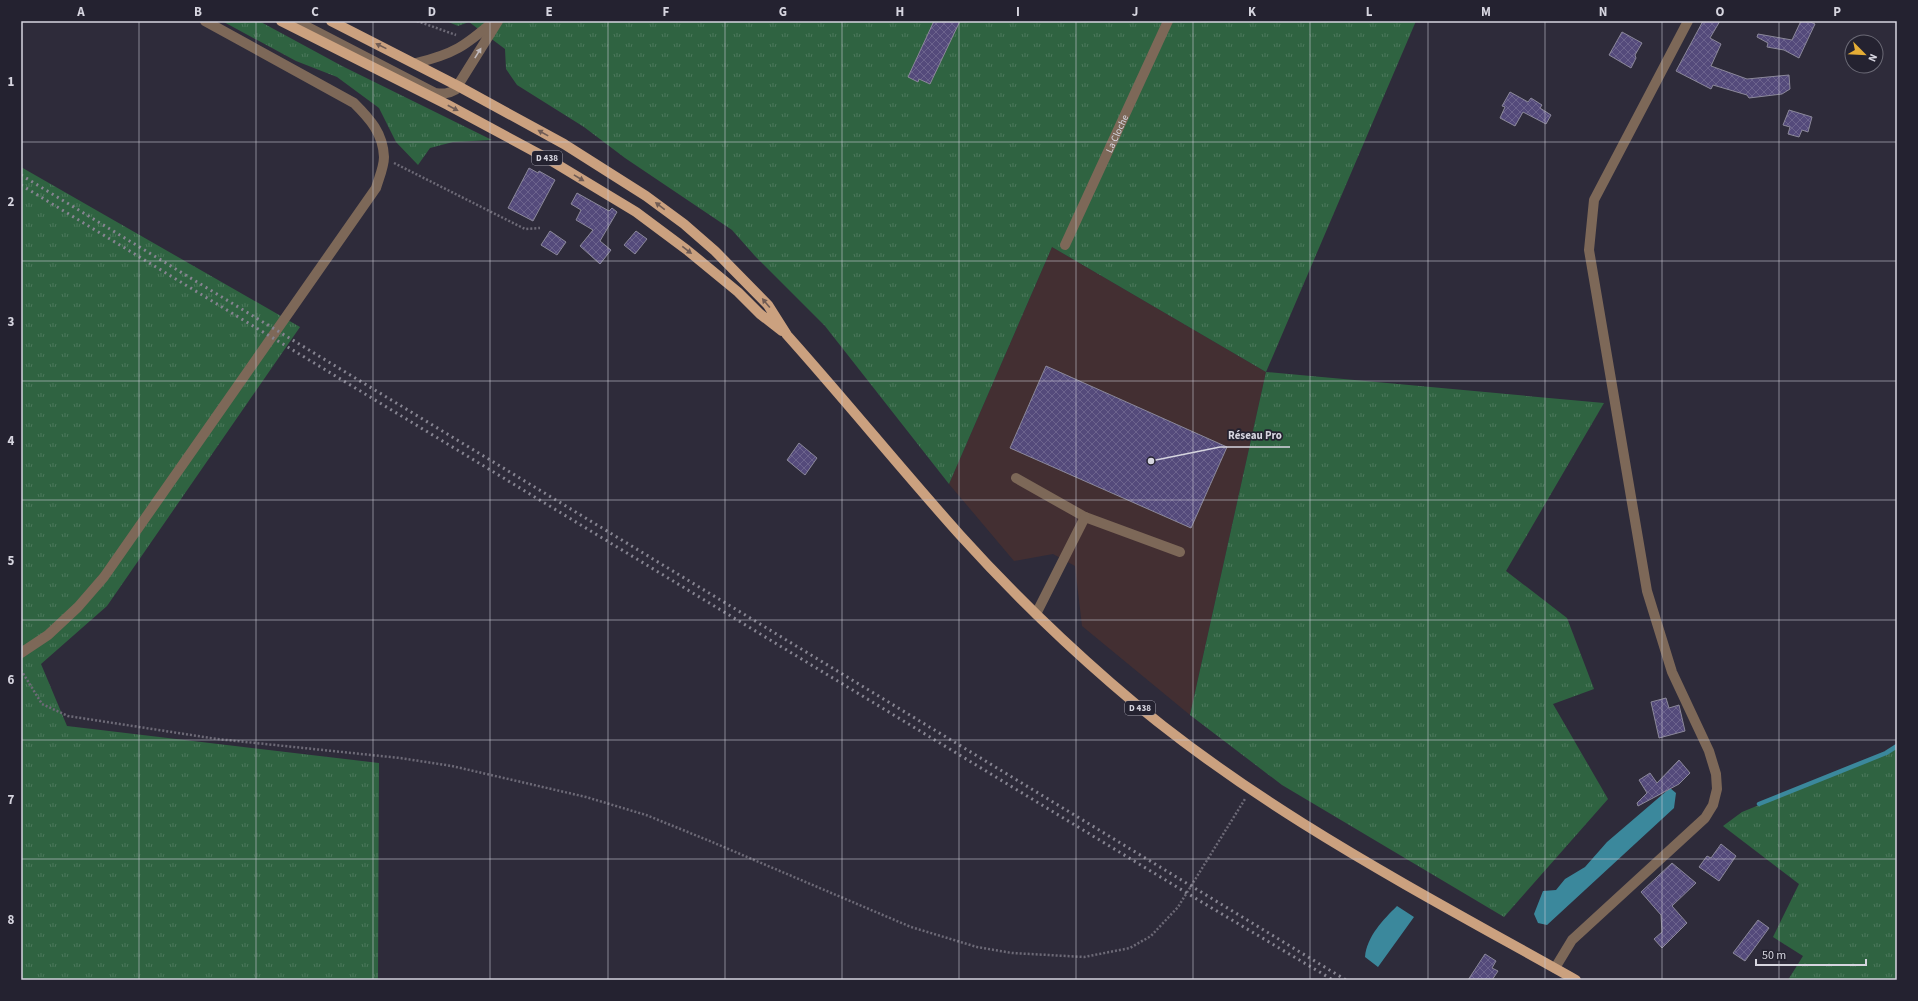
<svg xmlns="http://www.w3.org/2000/svg" width="1918" height="1001" viewBox="0 0 1918 1001" font-family="'Source Sans 3',sans-serif">
	<style>
		.commercial { fill: #432f32 }
		.grass { fill: url(#grass-tufts) }
		.water { fill: #3b889c }
		.lines { fill: none; stroke-linecap: round; stroke-linejoin: round }
		.stream { stroke: #3b889c; stroke-width: 4.5 }
		.building { fill: url(#building-cross-hatch); stroke: #8b889a }
		.path { stroke: #6d6a77; stroke-width: 2.5; stroke-dasharray: 2 2; stroke-linecap: butt }
		.minor { stroke: #7d6858; stroke-width: 10 }
		.major { stroke: #cba17f; stroke-width: 10 }
		.rail { stroke: #868491; stroke-width: 3; stroke-dasharray: 2 4; stroke-linecap: butt }
		.oneway { fill: #6f5b54 }
		.oneway2 { fill: #c0babd }
		.grid { fill: none; stroke: #d6d5df; stroke-width: 1; stroke-opacity: 0.55 }
		.labels { text-anchor: middle; stroke-width: 3.5; stroke-linejoin: round; paint-order: stroke }
		.shield { fill: #242230; stroke: #a19faa; stroke-width: 1 }
		.shield-label { font-size: 9px; font-weight: bold; fill: #d6d5df }
		.street-label { font-size: 10px; fill: #d6d5df; stroke: #242230 }
		.leader { fill: none; stroke: #d6d5df; stroke-width: 1.5 }
		.callout-dot { fill: #d6d5df; stroke: #242230; stroke-width: 1.5 }
		.callout-label { font-size: 11px; text-anchor: middle; font-weight: bold; fill: #d6d5df; stroke: #242230; stroke-width: 3.5; stroke-linejoin: round; paint-order: stroke }
		.neatline { fill: none; stroke: #d6d5df; stroke-width: 1.5 }
		.grid-label { font-size: 13px; text-anchor: middle; font-weight: bold; fill: #d6d5df }
	</style>
	<defs>
		<pattern id="grass-tufts" width="24" height="20" patternUnits="userSpaceOnUse"><rect width="24" height="20" fill="#2f6341"/><path d="M3 7l-1-3M5 7V3M7 7l1-3M15 17l-1-3M17 17v-4M19 17l1-3" fill="none" stroke="#4c785c"/></pattern>
		<pattern id="building-cross-hatch" width="8" height="8" patternUnits="userSpaceOnUse"><rect width="8" height="8" fill="#544a7b"/><path d="M0 0l8 8M0 8l8-8" fill="none" stroke="#6c638d"/></pattern>
	</defs>
	<rect width="100%" height="100%" fill="#2e2b3a"/>
	<path class="commercial" d="M 1052,247 L 1266,372 L 1190,715 L 1082,626 L 1075,566 L 1053,554 L 1014,561 L 949,484 Z"/>
	<path class="grass" d="M 222,21 L 259,21 L 342,66 L 492,140 L 453,142 L 430,148 L 418,165 L 396,142 L 379,108 L 337,77 L 296,61 Z
		M 446,21 L 1416,21 L 1266,372 L 1604,403 L 1506,571 L 1567,618 L 1594,689 L 1553,704 L 1608,799 L 1504,917 L 1282,785 L 1190,715 L 1266,372 L 1052,247 L 949,484 L 825,326 L 755,256 L 732,230 L 625,158 L 584,127 L 517,85 L 506,69 L 505,49 L 469,22 L 458,26 Z
		M 21,167 L 300,327 L 107,606 L 41,664 L 67,726 L 379,763 L 378,980 L 21,980 Z
		M 1897,746 L 1897,980 L 1788,980 L 1803,956 L 1773,937 L 1799,884 L 1723,826 L 1742,812 L 1886,753 Z"/>
	<path class="water" d="M 1670,788 L 1676,793 L 1674,808 L 1547,925 L 1538,923 L 1534,914 L 1543,891 L 1556,890 L 1565,879 L 1585,867 L 1607,842 Z
		M 1397,906 L 1414,917 L 1378,967 L 1365,957 C 1367,936 1383,920 1397,906 Z"/>
	<g class="lines">
		<path class="stream" d="M 1759,804 L 1886,753 L 1897,746"/>
	</g>
	<path class="building" d="M 934,21 L 960,21 L 930,84 L 919,79 L 918,82 L 908,77 Z
		M 1703,21 L 1720,21 L 1710,38 L 1721,44 L 1711,66 L 1747,79 L 1789,75 L 1790,89 L 1782,94 L 1749,98 L 1747,95 L 1713,85 L 1711,89 L 1676,71 Z
		M 1801,21 L 1808,21 L 1815,24 L 1799,58 L 1784,50 L 1767,47 L 1768,43 L 1757,37 L 1758,34 L 1792,40 Z
		M 1622,32 L 1642,43 L 1635,55 L 1636,58 L 1631,68 L 1609,55 Z
		M 1510,92 L 1528,102 L 1531,98 L 1542,105 L 1540,108 L 1551,115 L 1546,124 L 1523,112 L 1515,126 L 1500,118 L 1505,107 L 1502,106 Z
		M 1789,110 L 1812,117 L 1808,132 L 1802,130 L 1799,137 L 1788,134 L 1790,127 L 1783,125 Z
		M 529,168 L 538,173 L 539,171 L 555,180 L 533,221 L 508,208 Z
		M 577,193 L 609,211 L 612,208 L 617,212 L 600,241 L 611,250 L 600,264 L 580,246 L 593,230 L 576,220 L 581,210 L 571,204 Z
		M 550,231 L 566,242 L 557,255 L 541,245 Z
		M 636,231 L 647,239 L 635,254 L 624,245 Z
		M 1046,366 L 1227,447 L 1191,528 L 1010,448 Z
		M 799,443 L 817,458 L 805,475 L 787,460 Z
		M 1666,698 L 1669,708 L 1679,705 L 1685,731 L 1659,738 L 1651,702 Z
		M 1679,760 L 1690,773 L 1679,784 L 1638,806 L 1637,803 L 1647,793 L 1639,780 L 1650,773 L 1657,783 Z
		M 1721,844 L 1736,856 L 1719,881 L 1699,867 L 1707,856 L 1711,858 Z
		M 1672,863 L 1696,883 L 1672,906 L 1687,923 L 1662,948 L 1654,939 L 1662,932 L 1661,915 L 1641,892 Z
		M 1758,920 L 1769,928 L 1745,961 L 1733,953 Z
		M 1485,954 L 1496,961 L 1492,968 L 1498,971 L 1492,980 L 1468,980 Z"/>
	<g class="lines">
		<path class="path" d="M 417,21 L 456,35
			M 394,163 L 525,229 L 540,228
			M 21,670 L 42,704 L 68,716 L 217,739 L 400,758 L 452,766 L 586,797 L 646,815 L 705,839 L 911,927 L 977,947 L 1012,953 L 1084,957 L 1130,948 L 1151,936 L 1178,907 L 1245,799"/>
		<g class="minor">
			<path d="M 296,21 L 435,93 C 443,94 448,94 455,90 L 498,21"/>
			<path d="M 416,63 C 454,54 465,46 494,21"/>
			<path id="s1" d="M 1065,245 L 1168,21"/>
			<path d="M 1016,478 L 1085,517 L 1180,552"/>
			<path d="M 1036,614 L 1085,517"/>
			<path d="M 21,653 L 48,635 L 78,607 L 104,577 L 376,188 C 379,178 384,167 384,157 C 383,133 370,119 354,103 L 205,21"/>
			<path d="M 1555,968 L 1572,940 L 1705,818 L 1713,805 L 1717,789 L 1716,774 L 1709,751 L 1672,672 L 1647,591 L 1589,250 L 1594,200 L 1688,21"/>
		</g>
		<path class="major" d="M 281,21 L 448,105 L 550,160 L 636,212 L 687,250 L 738,292 L 760,314 L 782,331
			M 331,21 L 458,86 L 564,144 L 646,196 L 684,224 L 715,251 L 768,305 L 787,335 C 846,401 901,469 960,535 C 1007,587 1058,637 1111,683 C 1250,805 1416,890 1576,980"/>
		<path class="rail" d="M 21,175 L 1346,980
			M 21,185 L 1200,901 L 1333,980"/>
	</g>
	<defs><path id="oneway-solid" d="M-6-.8H1V-3.2L6.5 0L1 3.2V.8H-6Z"/></defs>
	<g class="oneway">
		<use href="#oneway-solid" transform="translate(381 46) rotate(-154)"/>
		<use href="#oneway-solid" transform="translate(453 108) rotate(28)"/>
		<use href="#oneway-solid" transform="translate(543 133) rotate(-151)"/>
		<use href="#oneway-solid" transform="translate(579 178) rotate(31)"/>
		<use href="#oneway-solid" transform="translate(660 206) rotate(-143)"/>
		<use href="#oneway-solid" transform="translate(687 250) rotate(38)"/>
		<use href="#oneway-solid" transform="translate(766 303) rotate(-130)"/>
	</g>
	<use class="oneway2" href="#oneway-solid" transform="translate(478 53) rotate(-58)"/>
	<path class="grid" d="M 139,21 L 139,980M 256,21 L 256,980M 373,21 L 373,980M 490,21 L 490,980M 608,21 L 608,980M 725,21 L 725,980M 842,21 L 842,980M 959,21 L 959,980M 1076,21 L 1076,980M 1193,21 L 1193,980M 1310,21 L 1310,980M 1428,21 L 1428,980M 1545,21 L 1545,980M 1662,21 L 1662,980M 1779,21 L 1779,980M 21,142 L 1897,142M 21,261 L 1897,261M 21,381 L 1897,381M 21,500 L 1897,500M 21,620 L 1897,620M 21,740 L 1897,740M 21,859 L 1897,859"/>
	<g class="labels">
		<g class="shield">
			<rect x="532" y="151" width="30" height="14" rx="3"/>
			<rect x="1125" y="701" width="30" height="14" rx="3"/>
		</g>
		<g class="shield-label">
			<text x="547" y="161">D 438</text>
			<text x="1140" y="711">D 438</text>
		</g>
		<g class="street-label">
			<text dy="4" stroke="none"><textPath href="#s1" startOffset="123">La Cloche</textPath></text>
		</g>
	</g>
	<path class="leader" d="M1151 461L1220 447H1290"/>
	<circle class="callout-dot" cx="1151" cy="461" r="4"/>
	<g class="callout-label">
		<text x="1255" y="439">Réseau Pro</text>
	</g>
	<rect width="1918" height="1001" fill="none" stroke="#242230" stroke-width="44"/>
	<g transform="translate(1864 54) rotate(114)"><circle r="19" fill="#242230" stroke="#6b6a76"/>
	<path d="M0-3L7 15L0 10L-7 15Z" fill="#e5ad36"/>
	<text y="-6" font-size="11" font-weight="bold" text-anchor="middle" fill="#d6d5df">N</text>
	</g>
	<path d="M1756 959v6h110v-6" fill="none" stroke="#d6d5df" stroke-width="2"/>
	<text x="1762" y="959" font-size="12" fill="#d6d5df" stroke="#242230" stroke-width="3" paint-order="stroke">50 m</text>
	<rect x="22" y="22" width="1874" height="957" class="neatline"/>
	<g class="grid-label">
		<text x="81" y="16">A</text>
		<text x="198" y="16">B</text>
		<text x="315" y="16">C</text>
		<text x="432" y="16">D</text>
		<text x="549" y="16">E</text>
		<text x="666" y="16">F</text>
		<text x="783" y="16">G</text>
		<text x="900" y="16">H</text>
		<text x="1018" y="16">I</text>
		<text x="1135" y="16">J</text>
		<text x="1252" y="16">K</text>
		<text x="1369" y="16">L</text>
		<text x="1486" y="16">M</text>
		<text x="1603" y="16">N</text>
		<text x="1720" y="16">O</text>
		<text x="1837" y="16">P</text>
		<text x="11" y="86">1</text>
		<text x="11" y="206">2</text>
		<text x="11" y="326">3</text>
		<text x="11" y="445">4</text>
		<text x="11" y="565">5</text>
		<text x="11" y="684">6</text>
		<text x="11" y="804">7</text>
		<text x="11" y="924">8</text>
	</g>
</svg>
